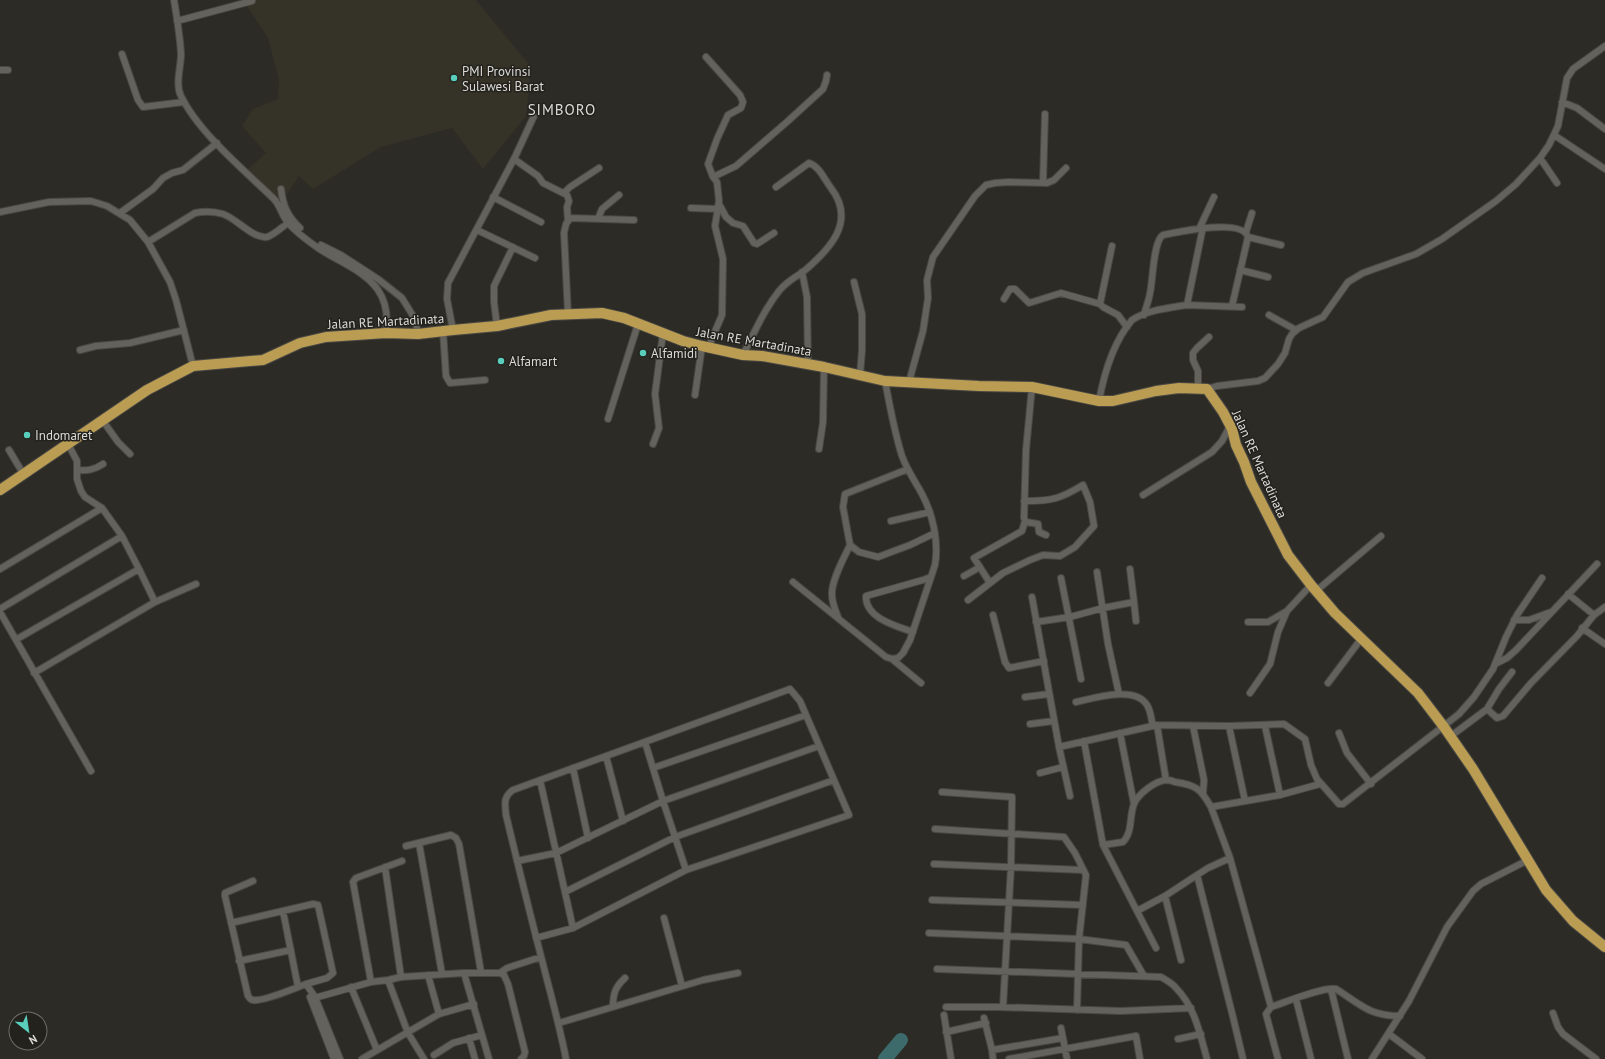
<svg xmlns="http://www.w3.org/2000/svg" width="1605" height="1059" viewBox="0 0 1605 1059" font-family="'PT Sans',sans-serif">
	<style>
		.built { fill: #353327 }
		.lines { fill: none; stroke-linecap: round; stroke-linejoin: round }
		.river { stroke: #3d6a6b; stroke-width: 14 }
		.minor-casing { stroke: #494843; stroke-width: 8 }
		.trunk-casing { stroke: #494843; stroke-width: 12 }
		.minor { stroke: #63625c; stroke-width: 6 }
		.trunk { stroke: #ba9c53; stroke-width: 10 }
		.poi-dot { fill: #5acebd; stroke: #23221d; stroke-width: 1.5 }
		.labels { text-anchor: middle; stroke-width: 3; stroke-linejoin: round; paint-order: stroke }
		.poi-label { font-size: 13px; fill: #dcdbd8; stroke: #23221d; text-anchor: start }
		.street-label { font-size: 13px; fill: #dcdbd8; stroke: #23221d }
		.quarter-label { font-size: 15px; letter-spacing: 1px; fill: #dcdbd8; stroke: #23221d }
	</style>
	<rect width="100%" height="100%" fill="#2c2b26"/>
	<path class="built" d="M 243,0 L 476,0 L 531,67 L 526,116 L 483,169 L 452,128 L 381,147 L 313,189 L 299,176 L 285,197 L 272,195 L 246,171 L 266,153 L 242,126 L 253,109 L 278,99 L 279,80 L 268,38 Z"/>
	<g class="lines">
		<path class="river" d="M 885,1059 L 901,1040"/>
		<defs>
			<path id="minor" d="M 174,0 C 177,18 180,36 181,54 C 181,67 175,84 181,96 C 199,133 245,171 274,199 C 280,205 282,216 288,223 C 296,232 308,241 318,248 C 337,261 364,270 378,290 C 387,303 388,318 386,333
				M 177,21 L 252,1
				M 122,54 L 138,100 L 143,107 L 184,102
				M 706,57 L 740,95 L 743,102 L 741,108 L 728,115 L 717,139 L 708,164 L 713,177
				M 0,70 L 8,70
				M 1562,102 L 1577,108 L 1605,129
				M 1554,135 L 1605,169
				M 1540,158 L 1557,183
				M 514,159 L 538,176 L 543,183 L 567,195 L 569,201 L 567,207 L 568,221
				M 1043,183 L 1045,114
				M 281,189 C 283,205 287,216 300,228
				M 564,193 L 570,187 L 599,168
				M 493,197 L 541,222
				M 719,204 L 726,217 L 733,223 L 743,226 L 754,243 L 757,244 L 774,233
				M 691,208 L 718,209
				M 0,212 L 49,202 L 91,201 L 107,206 L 130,220 L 148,242 L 170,282 L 176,300 L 193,366
				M 120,213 L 153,189 L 163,178 L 172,173 L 183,170 L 217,143
				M 598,219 L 602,209 L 619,195
				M 1200,227 L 1214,197
				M 477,230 L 535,258
				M 1246,232 L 1252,213
				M 1248,237 L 1281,245
				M 148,242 L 195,213 C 204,211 213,211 223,214 C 236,218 253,239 267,237 C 274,235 282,227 288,223
				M 321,245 L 341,255 L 378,279 L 402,298 L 415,319 L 418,334
				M 1112,246 L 1100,304 L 1103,307 L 1118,315 L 1127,327
				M 1240,270 L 1268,277
				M 802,272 L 807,297 L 808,364
				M 854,282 L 862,314 L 862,350 L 860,375
				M 1004,299 L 1010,289 L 1015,289 L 1029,303 L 1061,293 L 1100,304
				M 1187,305 L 1242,307
				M 568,314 L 564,233 L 566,224 L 570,218 L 634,220
				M 1144,315 C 1146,307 1149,300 1150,293 C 1153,281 1153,241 1163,235 C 1178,232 1242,218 1248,237 L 1232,306
				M 1269,315 L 1296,330
				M 497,326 L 494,302 L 494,286 L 513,247
				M 453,330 L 447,299 L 448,283 L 515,157 L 534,116
				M 443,331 L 446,376 L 450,383 L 485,380
				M 710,347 L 711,341 L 722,315 L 723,259 L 715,226 L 719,201 L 717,182 L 713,177 L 736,166 L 788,121 L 823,89 L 826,81 L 827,75
				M 80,350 L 96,346 L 130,343 L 184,330
				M 743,355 C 754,333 764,310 779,291 C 786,282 794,278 803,272 C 829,250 857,222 831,188 C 824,179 820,167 809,163 L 776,187
				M 909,382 L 923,331 L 928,298 L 927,280 L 933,257 L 975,196 L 986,185 L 995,183 L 1009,182 L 1047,183 L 1054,180 L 1066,168
				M 1032,387 L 1026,450 L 1024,518 L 1026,522 L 1038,524 L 1039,532 L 1046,535
				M 1198,388 L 1198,371 L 1193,360 L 1193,353 L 1197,348 L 1209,337
				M 1207,389 L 1217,386 L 1258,381 L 1265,378 L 1278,364 L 1285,353 L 1289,339 L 1292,334 L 1299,328 L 1323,317 L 1348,282 L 1363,273 L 1416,254 L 1442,239 L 1496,201 L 1516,184 L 1540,158 L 1549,145 L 1558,126 L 1567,78 L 1573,69 L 1605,46
				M 695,395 L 702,346
				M 1099,401 C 1104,374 1114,341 1132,320 C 1147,310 1169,308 1187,305 L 1203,227
				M 608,419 L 638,324
				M 103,421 L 118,442 L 130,454
				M 68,444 L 77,461 L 77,479 L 81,491 L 85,497 L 102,508
				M 653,444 L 659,428 L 655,394 L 663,333
				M 819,449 L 823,422 L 824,367
				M 9,450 L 24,475
				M 908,469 L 845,494 L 843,507 L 850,545 L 859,552 L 878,557 L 910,545 L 935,533
				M 77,470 C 87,471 94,470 103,464
				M 1143,495 L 1212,452 L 1222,441 L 1230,426
				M 891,521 L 930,512
				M 0,569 L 102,508 L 122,536 L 139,569
				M 1097,572 L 1108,644 L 1119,694
				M 964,576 L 980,567
				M 1061,578 L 1081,679
				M 793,582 L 886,657 L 892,659 L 898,658 L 903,653 L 910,640 L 935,565 C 939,542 933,515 922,494 C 915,481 907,470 902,456 C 894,431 890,406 885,381
				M 990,583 L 974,558 L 1022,531 L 1025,521
				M 1316,591 L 1381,536
				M 1568,594 L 1594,615
				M 1032,597 L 1059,747
				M 968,600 L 1003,573 L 1030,560 L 1043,555 L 1060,556 L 1075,547 L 1094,526 L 1090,502 L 1083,485 C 1060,499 1052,501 1024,501
				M 1134,602 L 1136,621
				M 0,609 L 122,536
				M 0,612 L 91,771
				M 993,615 L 1005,662 L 1009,668 L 1044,661
				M 838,617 C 835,609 832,603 832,595 C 831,581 844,558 850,545
				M 1514,620 L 1529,620 L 1551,612
				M 1036,622 L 1070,617 L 1103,608 L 1134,602 L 1130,569
				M 1248,622 L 1268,622 L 1287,611
				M 1582,628 L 1605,644
				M 913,632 C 896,626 865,618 866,596 L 923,580 L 931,577
				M 17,639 L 139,569 L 155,602 L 196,584
				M 892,659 L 921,683
				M 1495,664 L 1507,658 L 1516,650 L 1597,564
				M 34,673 L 155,602
				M 1328,683 L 1361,639
				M 1250,693 L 1270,664 L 1278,632 L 1287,611 L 1311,585
				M 1025,697 L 1049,694
				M 1076,702 C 1094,698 1135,685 1147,705 C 1151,711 1151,719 1153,726
				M 1487,709 L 1499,689 L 1512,672
				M 1030,724 L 1054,721
				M 1157,725 L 1166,780
				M 1193,726 L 1204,780 L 1203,793
				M 1229,726 L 1245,801
				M 1265,726 L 1280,795
				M 1120,733 L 1134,804
				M 1339,733 L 1347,753 L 1371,784
				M 1451,736 L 1487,709 L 1497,718 L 1503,716 L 1531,683 L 1577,636 L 1594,615 L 1605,607
				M 1084,741 L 1103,845 L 1156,948
				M 645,742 L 663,801 L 686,870
				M 606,756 L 623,821
				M 573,768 L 588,838
				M 653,768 L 806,715
				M 1040,773 L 1063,767
				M 540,780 L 573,928
				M 942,792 L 1012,797 L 1011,867 L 1003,1007
				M 1070,796 L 1059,747 L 1157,725 L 1229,726 L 1284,724 L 1305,739 L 1311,765 L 1317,779 L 1339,804 L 1343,804 L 1459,714 L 1474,697 L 1493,669 L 1506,637 L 1517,615 L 1542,578
				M 935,829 L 1064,837 L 1075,853 L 1086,875 L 1079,939 L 1126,945 L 1144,976
				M 419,843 L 442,974
				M 1103,845 L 1123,842 C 1133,832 1129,816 1134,804 C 1138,794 1155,781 1166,780 C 1169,780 1173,781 1175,782 C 1196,785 1201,789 1211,807
				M 406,846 L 451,835 L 456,838 L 459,844 L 481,972
				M 1230,858 L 1271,1007
				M 517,861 L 556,853 L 663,801 L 819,746
				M 934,864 L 1083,870
				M 253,881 L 225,893 L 225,896 L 248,996 C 250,998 250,1000 253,1000 C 263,1002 295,988 306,984 L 315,997 L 340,1059
				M 565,892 L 675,837 L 834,780
				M 1165,896 L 1181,960
				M 932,900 L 1083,905
				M 283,911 L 298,987
				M 1137,911 L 1165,896 L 1197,875
				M 664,918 L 682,986
				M 231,923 L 313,904 L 318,905 L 333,973 L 327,978 L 306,984
				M 929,933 L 1079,939 L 1077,1010
				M 536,938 L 573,928 L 686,870 L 849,815 L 800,701 L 790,689 L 513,790 C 503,797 505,804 506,815 C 518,865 530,914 543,964 C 551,996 560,1027 566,1059
				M 239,961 L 291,950
				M 937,969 L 1161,977 C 1166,980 1172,983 1176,988 C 1195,1007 1200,1034 1207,1059
				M 500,973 L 507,968 L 541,957
				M 401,977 L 464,973 L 500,973 L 504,975 L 508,984 L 525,1052 L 524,1056 L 521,1059
				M 388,980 L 408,1033 L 424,1059
				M 371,982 L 353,882 L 356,878 L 402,861
				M 351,987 L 377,1050
				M 1331,989 L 1348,1059
				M 310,997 L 334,1059
				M 311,999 L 371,982 L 388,980 L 401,977 L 385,867
				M 1296,999 L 1311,1059
				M 613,1007 C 613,994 615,987 625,978
				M 946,1007 L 998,1007 L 1121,1011 L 1191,1008
				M 1553,1013 L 1558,1027 L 1563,1034 L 1596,1059
				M 439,1014 L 474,1004
				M 944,1015 L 951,1059
				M 984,1018 L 992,1050
				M 559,1023 L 703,980 L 738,973
				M 1061,1028 L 1067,1059
				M 946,1032 L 986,1023
				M 1389,1034 L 1422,1059
				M 482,1035 L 489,1059
				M 469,1038 L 475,1059
				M 1178,1039 L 1201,1034
				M 434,1055 L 453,1043 L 482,1035 L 464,973
				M 362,1059 L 439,1014 L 428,975
				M 993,1059 L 992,1050 L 1063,1038
				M 1009,1059 L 1136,1036 L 1140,1059
				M 1243,1059 L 1233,1017 L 1197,875 L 1208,868 L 1230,858 L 1211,807 L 1280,795 L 1320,784
				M 1278,1059 L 1266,1014 L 1271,1007 C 1286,1002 1322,987 1336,989 C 1360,1004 1369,1016 1400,1016
				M 1372,1059 L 1409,1001 L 1447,927 L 1473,891 L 1481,884 L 1528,860"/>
			<path id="trunk" d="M 0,490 L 147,390 L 193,366 L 263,360 L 300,343 L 326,337 L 386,333 L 418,334 L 453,330 L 497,326 L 551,315 L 602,313 L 624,318 L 683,341 L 702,346 L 743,355 L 762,356 L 824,367 L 885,381 L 979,386 L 1032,387 L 1099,401 L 1113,401 L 1156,391 L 1179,388 L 1207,389 L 1223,412 L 1232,429 L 1236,445 L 1244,462 L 1251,482 L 1288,555 L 1311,585 L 1335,613 L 1418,693 L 1444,727 L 1473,769 L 1546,890 L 1573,921 L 1605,947"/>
		</defs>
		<use href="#minor" class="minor-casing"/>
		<use href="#trunk" class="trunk-casing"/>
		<use href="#minor" class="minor"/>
		<use href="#trunk" class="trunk"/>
	</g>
	<g class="poi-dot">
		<circle cx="454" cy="78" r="4"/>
		<circle cx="643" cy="353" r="4"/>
		<circle cx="501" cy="361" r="4"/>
		<circle cx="27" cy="435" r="4"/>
	</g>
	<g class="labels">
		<g class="poi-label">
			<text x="462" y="76">PMI Provinsi<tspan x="462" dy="15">Sulawesi Barat</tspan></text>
			<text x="651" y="358">Alfamidi</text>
			<text x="509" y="366">Alfamart</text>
			<text x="35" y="440">Indomaret</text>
		</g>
		<g class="street-label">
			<text transform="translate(386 321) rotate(-3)" y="5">Jalan RE Martadinata</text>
			<text transform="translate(754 341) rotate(10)" y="5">Jalan RE Martadinata</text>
			<text transform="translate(1260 464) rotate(66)" y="5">Jalan RE Martadinata</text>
		</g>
		<g class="quarter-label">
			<text x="562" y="115">SIMBORO</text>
		</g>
	</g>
	<g transform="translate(28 1031) rotate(150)"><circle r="19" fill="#23221d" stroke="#6d6c68"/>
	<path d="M0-3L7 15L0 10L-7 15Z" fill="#5acebd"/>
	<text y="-6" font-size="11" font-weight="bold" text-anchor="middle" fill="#dcdbd8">N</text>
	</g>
</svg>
